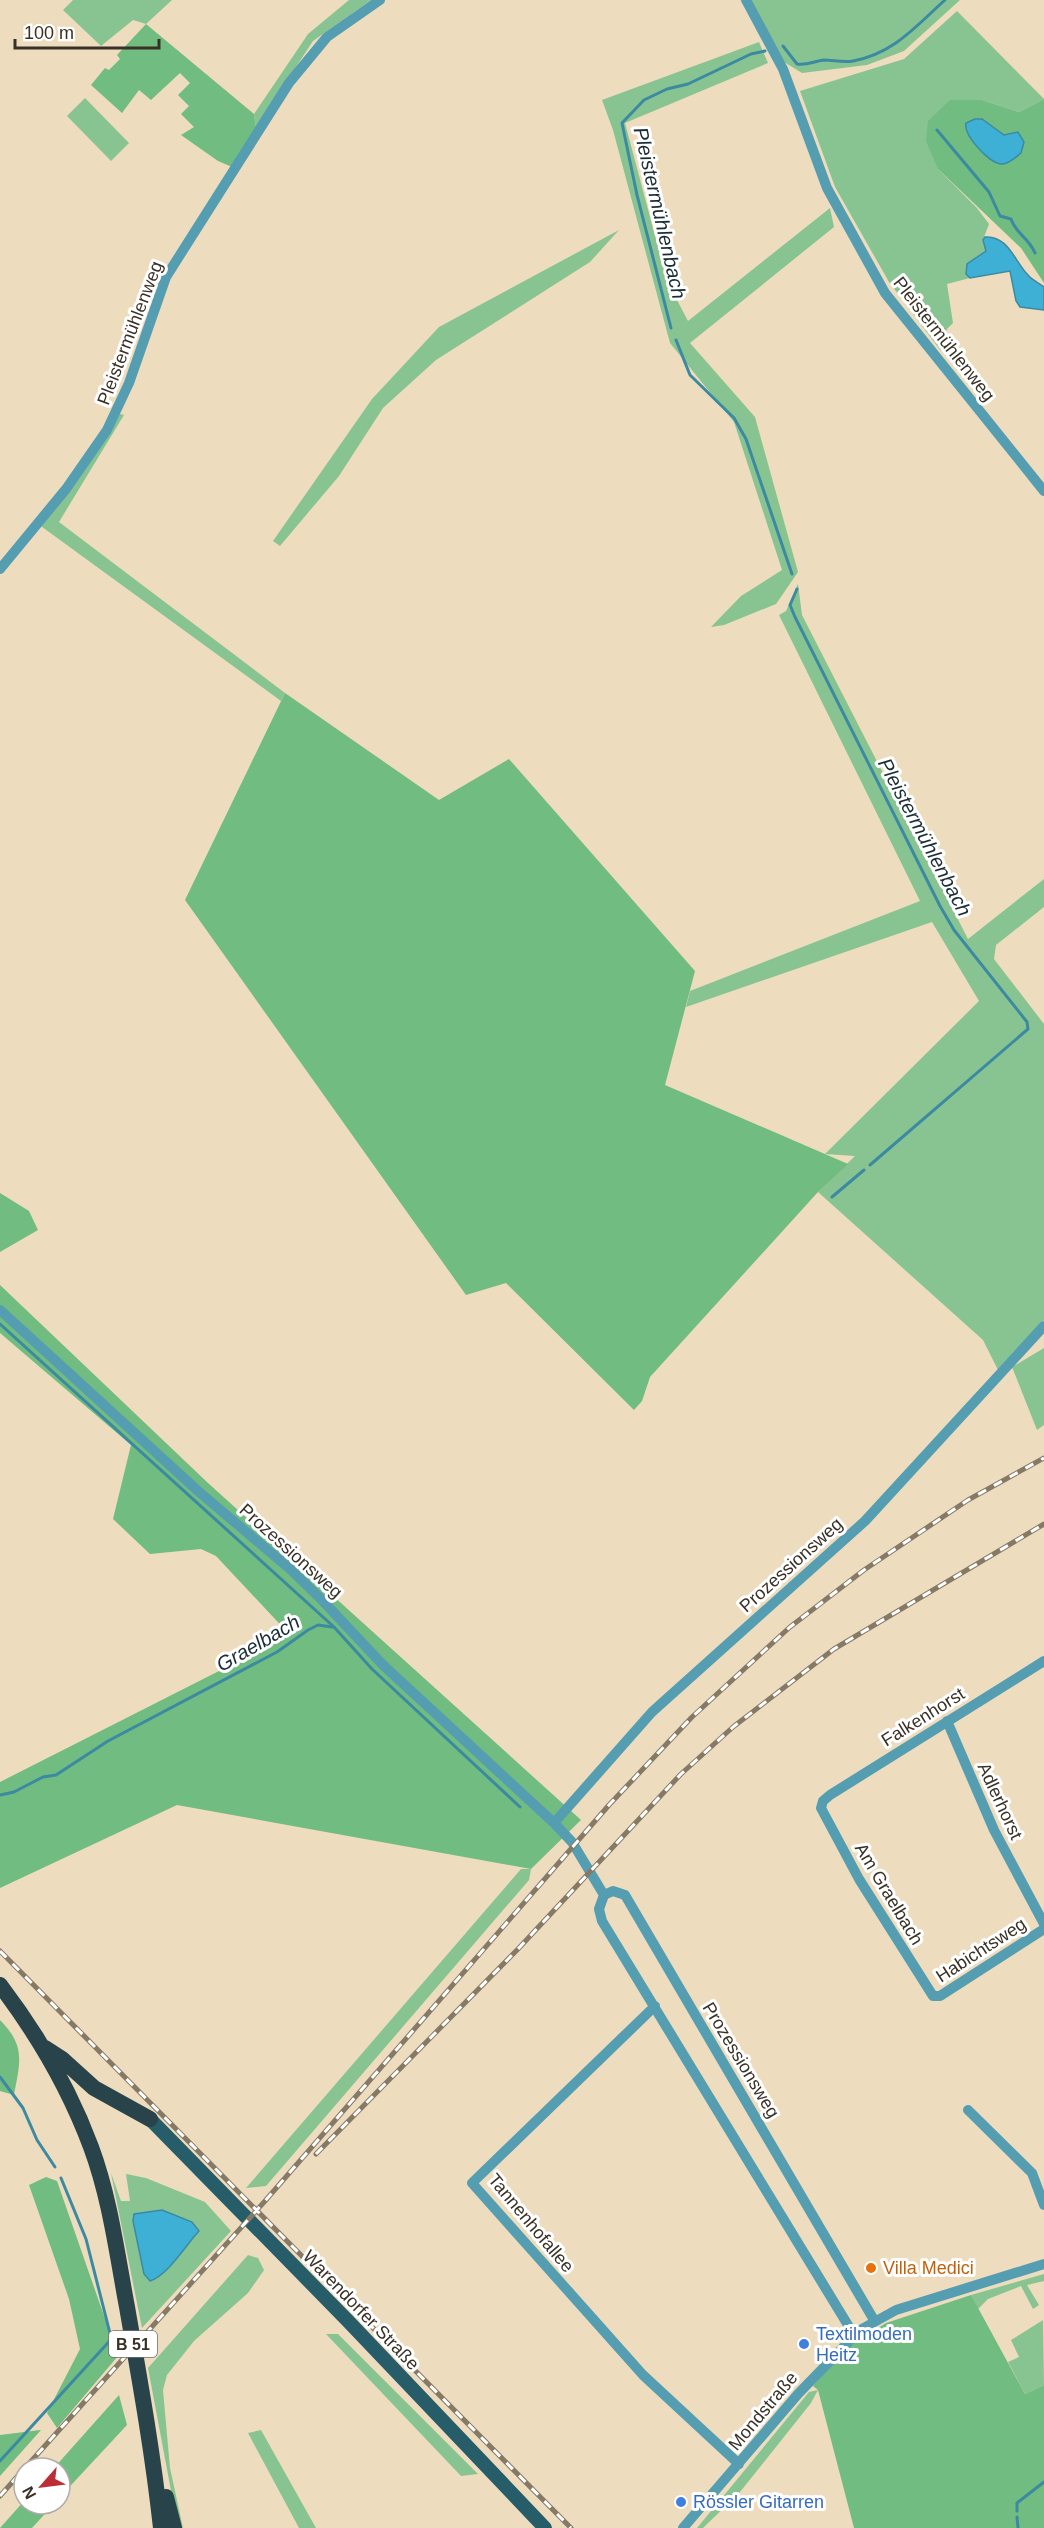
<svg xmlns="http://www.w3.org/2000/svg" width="1044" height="2528" viewBox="0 0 1044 2528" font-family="Arial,sans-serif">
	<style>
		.green { fill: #88c492 }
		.forest { fill: #71bc80 }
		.water { fill: #3eb0d6; stroke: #3c8aa1; stroke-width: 1.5 }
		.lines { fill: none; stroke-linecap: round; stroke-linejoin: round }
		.stream { stroke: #3c8aa1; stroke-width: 3 }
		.minor { stroke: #559eb1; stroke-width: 10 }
		.major { stroke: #275c69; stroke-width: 14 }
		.highway { stroke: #28434a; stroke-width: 16 }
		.rail-casing { stroke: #867a67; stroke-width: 5 }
		.rail { stroke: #fff; stroke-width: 3; stroke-dasharray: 9; stroke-linecap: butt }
		.food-dot { fill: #e8710a; stroke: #fff; stroke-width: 2 }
		.shop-dot { fill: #3f7fe0; stroke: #fff; stroke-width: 2 }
		.labels { text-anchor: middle; stroke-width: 6; stroke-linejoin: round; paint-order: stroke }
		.shield { fill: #fff; stroke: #746f67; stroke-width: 1.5 }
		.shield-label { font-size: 16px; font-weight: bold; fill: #393126 }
		.street-label { font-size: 18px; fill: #393126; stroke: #fff }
		.food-label { font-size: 18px; fill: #c56008; stroke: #fff; text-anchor: start }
		.shop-label { font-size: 18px; fill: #366cbe; stroke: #fff; text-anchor: start }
		.water-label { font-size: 20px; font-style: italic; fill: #192d34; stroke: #fff }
	</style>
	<rect width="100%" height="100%" fill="#eedcbe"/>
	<path class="green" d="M 73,0 L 172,0 L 146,24 L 133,20 L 101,46 L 63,10 Z
		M 349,0 L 371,0 L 313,41 L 256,128 L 254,114 L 308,34 Z
		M 750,0 L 960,0 L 904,51 L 867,65 L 802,73 L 784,62 Z
		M 957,11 L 1044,99 L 1019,112 L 982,100 L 938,169 L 977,208 L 989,224 L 983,240 L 986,251 L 976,257 L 966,274 L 970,278 L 947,284 L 953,323 L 947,329 L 941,351 L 889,282 L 835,187 L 800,91 L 904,59 Z
		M 759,42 L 768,63 L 625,123 L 667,281 L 688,321 L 830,208 L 834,227 L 690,343 L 755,417 L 798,572 L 776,604 L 724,625 L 711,627 L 741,596 L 782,570 L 734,422 L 670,343 L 613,130 L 602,100 Z
		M 85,98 L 129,143 L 111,161 L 67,116 Z
		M 619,230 L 590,262 L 436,360 L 383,408 L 339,476 L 280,546 L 273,541 L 372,399 L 439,327 Z
		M 117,413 L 124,415 L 59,522 L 285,693 L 281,701 L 38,524 Z
		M 798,584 L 802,615 L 968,939 L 1044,879 L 1044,907 L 996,945 L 994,959 L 1044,1024 L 1044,1320 L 998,1370 L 983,1340 L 818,1192 L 855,1156 L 825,1154 L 979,1001 L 932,922 L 686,1007 L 690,991 L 920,901 L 779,615 L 786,611 Z
		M 1044,1348 L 1044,1425 L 1037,1430 L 1012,1367 Z
		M 521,1869 L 531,1869 L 529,1880 L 266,2186 L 246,2188 Z
		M 111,2173 L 121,2201 L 130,2201 L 126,2174 L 146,2178 L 205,2202 L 231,2231 L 142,2328 Z
		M 248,2255 L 258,2258 L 264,2270 L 248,2293 L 194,2341 L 167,2375 L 163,2390 L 170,2468 L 183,2528 L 178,2528 L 148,2368 Z
		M 1044,2274 L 1044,2281 L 1027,2285 L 1039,2305 L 1033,2309 L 1021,2286 L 988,2299 L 978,2309 L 971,2295 Z
		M 1043,2320 L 1044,2385 L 1025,2394 L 1008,2362 L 1019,2357 L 1011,2340 Z
		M 326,2334 L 338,2334 L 478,2474 L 461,2476 Z
		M 818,2390 L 811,2403 L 740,2492 L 703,2528 L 697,2528 L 809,2392 Z
		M 261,2430 L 316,2528 L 299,2528 L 248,2433 Z"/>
	<path class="forest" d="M 146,24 L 254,114 L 256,128 L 232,167 L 218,161 L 181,135 L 194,127 L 181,114 L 189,106 L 178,95 L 190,83 L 180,73 L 151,100 L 139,90 L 122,113 L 91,85 L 105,68 L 109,70 L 120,59 L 117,55 Z
		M 1044,99 L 1044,283 L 1021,248 L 938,169 L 926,141 L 928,121 L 950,100 L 982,100 L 1019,112 Z
		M 285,693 L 439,800 L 509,759 L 695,971 L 665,1085 L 848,1164 L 818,1192 L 650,1377 L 642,1401 L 634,1410 L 506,1283 L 466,1295 L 185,900 Z
		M 0,1193 L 29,1211 L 38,1230 L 0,1252 Z
		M 0,1285 L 208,1483 L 581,1820 L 531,1869 L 177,1805 L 0,1888 L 0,1782 L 290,1635 L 216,1556 L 201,1549 L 150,1554 L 113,1519 L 131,1445 L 0,1333 Z
		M 0,2020 C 26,2046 20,2062 14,2095 L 0,2091 Z
		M 46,2177 L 57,2181 L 118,2356 L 57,2428 L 47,2413 L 80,2349 L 69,2299 L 29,2185 Z
		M 971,2295 L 1025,2394 L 1044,2385 L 1044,2528 L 854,2528 L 818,2390 L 813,2386 L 845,2349 L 886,2323 Z
		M 119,2395 L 127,2425 L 60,2497 L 60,2468 L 54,2468 Z
		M 40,2430 L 41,2430 L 0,2476 L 0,2435 Z
		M 24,2501 L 24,2504 L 54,2504 L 32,2528 L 0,2528 Z"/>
	<path class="water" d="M 975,119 L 982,119 L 1004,135 L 1018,132 L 1024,142 L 1021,153 C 1016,157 1008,165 1001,164 C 989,163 963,135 966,123 Z
		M 985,237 C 1008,235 1015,262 1028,275 C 1032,280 1039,283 1044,287 L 1044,310 L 1020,307 L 1016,301 L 1010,271 L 970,278 L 966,274 L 967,264 L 986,251 L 983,240 Z
		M 162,2210 L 192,2222 L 199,2231 C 185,2246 168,2275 150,2281 L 144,2274 L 133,2221 L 134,2214 Z"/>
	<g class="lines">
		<path class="stream" d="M 783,46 L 797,64 C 807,66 814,61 824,60 C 833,60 844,63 853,61 C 894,53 915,27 945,0
			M 937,130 L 989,192 L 1000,216 L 1011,219 C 1016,234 1029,238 1035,253
			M 671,328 L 637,195 L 622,123 L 644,100 L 667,89 L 688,84 L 751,54 L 765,51
			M 676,340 L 690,375 L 734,418 L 746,439 L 792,574
			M 797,589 L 790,605 L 795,617 L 940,906 L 954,930 L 1027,1022 L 1028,1029 L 870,1165
			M 832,1197 L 864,1170
			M 0,1324 L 334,1627 L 372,1669 L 520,1807
			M 0,1795 L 14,1792 L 43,1777 L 56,1775 L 108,1741 L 277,1652 L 308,1630 L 318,1625 L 332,1627
			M 0,2077 L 23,2108 L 37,2140 L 55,2167
			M 61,2178 L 86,2239 L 113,2345
			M 0,2461 L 116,2334
			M 1017,2511 L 1017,2503 L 1044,2482
			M 1017,2517 L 1018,2528"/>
		<path class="minor" d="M 746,0 L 783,69 L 827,188 L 885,293 L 1044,491
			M 0,569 L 66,489 L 107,430 L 129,383 L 166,277 L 289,83 L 327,37 L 380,0
			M 0,1310 L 198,1491 L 290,1569 L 321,1599 L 383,1665 L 554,1823 L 572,1842 L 604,1895
			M 1044,1661 L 830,1795 L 823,1801 L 821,1808 L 859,1879 L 933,1996 L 940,1996 L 1044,1929
			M 947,1721 L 994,1830 L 1044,1924
			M 554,1823 L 652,1712 L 865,1521 L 1044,1326
			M 655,2006 L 472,2183 L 643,2375 L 739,2464
			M 968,2110 L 1032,2173 L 1044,2205
			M 854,2335 L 602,1921 L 599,1909 L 604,1895 L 613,1891 L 625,1895 L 874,2320
			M 683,2528 L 798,2394 L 860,2330 L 896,2310 L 1044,2264"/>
		<path class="major" d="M 150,2119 L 349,2322 L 545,2528"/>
		<path class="highway" d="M 0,1985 C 38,2035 69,2088 91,2147 C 110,2198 117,2254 127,2307 C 140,2381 153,2454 161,2528
			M 45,2048 L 62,2059 L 94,2088 L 150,2119
			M 166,2497 L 174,2528"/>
		<defs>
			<path id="rail" d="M 0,1951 L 571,2528
				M 316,2154 L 518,1949 L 681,1774 L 733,1727 L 834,1649 L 1044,1524
				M 25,2468 L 265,2201 L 609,1805 L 692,1717 L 790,1627 L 864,1570 L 968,1500 L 1044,1458
				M 0,2496 L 24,2469"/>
		</defs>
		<use href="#rail" class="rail-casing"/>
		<use href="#rail" class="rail"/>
	</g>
	<circle class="food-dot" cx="871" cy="2268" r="6"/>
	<g class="shop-dot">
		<circle cx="804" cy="2344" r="6"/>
		<circle cx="681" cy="2502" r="6"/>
	</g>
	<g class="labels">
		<rect class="shield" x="109" y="2331" width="48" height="26" rx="4.5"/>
		<g class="shield-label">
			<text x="133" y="2350">B 51</text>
		</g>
		<g class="street-label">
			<text transform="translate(130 333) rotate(-69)" y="6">Pleistermühlenweg</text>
			<text transform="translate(944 339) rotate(52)" y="6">Pleistermühlenweg</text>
			<text transform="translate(291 1551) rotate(42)" y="6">Prozessionsweg</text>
			<text transform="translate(791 1565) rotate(-42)" y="6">Prozessionsweg</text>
			<text transform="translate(923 1717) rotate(-32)" y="6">Falkenhorst</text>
			<text transform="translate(1000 1801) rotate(65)" y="6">Adlerhorst</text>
			<text transform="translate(889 1894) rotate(59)" y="6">Am Graelbach</text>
			<text transform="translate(981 1950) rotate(-33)" y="6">Habichtsweg</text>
			<text transform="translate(741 2060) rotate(59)" y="6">Prozessionsweg</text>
			<text transform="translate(531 2223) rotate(50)" y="6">Tannenhofallee</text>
			<text transform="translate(361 2310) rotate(46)" y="6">Warendorfer Straße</text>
			<text transform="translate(763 2411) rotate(-50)" y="6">Mondstraße</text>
		</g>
		<g class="food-label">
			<text x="883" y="2274">Villa Medici</text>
		</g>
		<g class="shop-label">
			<text x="816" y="2340">Textilmoden<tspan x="816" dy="21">Heitz</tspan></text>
			<text x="693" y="2508">Rössler Gitarren</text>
		</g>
		<g class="water-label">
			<text transform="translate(660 213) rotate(77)" y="7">Pleistermühlenbach</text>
			<text transform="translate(925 837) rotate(62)" y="7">Pleistermühlenbach</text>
			<text transform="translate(258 1643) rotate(-30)" y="7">Graelbach</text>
		</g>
	</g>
	<g transform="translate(42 2486) rotate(242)"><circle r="28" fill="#ffffff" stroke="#b0ada8" stroke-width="1.5"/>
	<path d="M0-4.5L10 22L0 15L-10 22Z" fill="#bd2d36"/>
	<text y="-9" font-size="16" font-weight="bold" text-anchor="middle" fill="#393126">N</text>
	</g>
	<path d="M15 39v9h144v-9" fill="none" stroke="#393126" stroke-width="3"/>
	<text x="24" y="39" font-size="18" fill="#393126" stroke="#ffffff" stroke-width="4.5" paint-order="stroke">100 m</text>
</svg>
